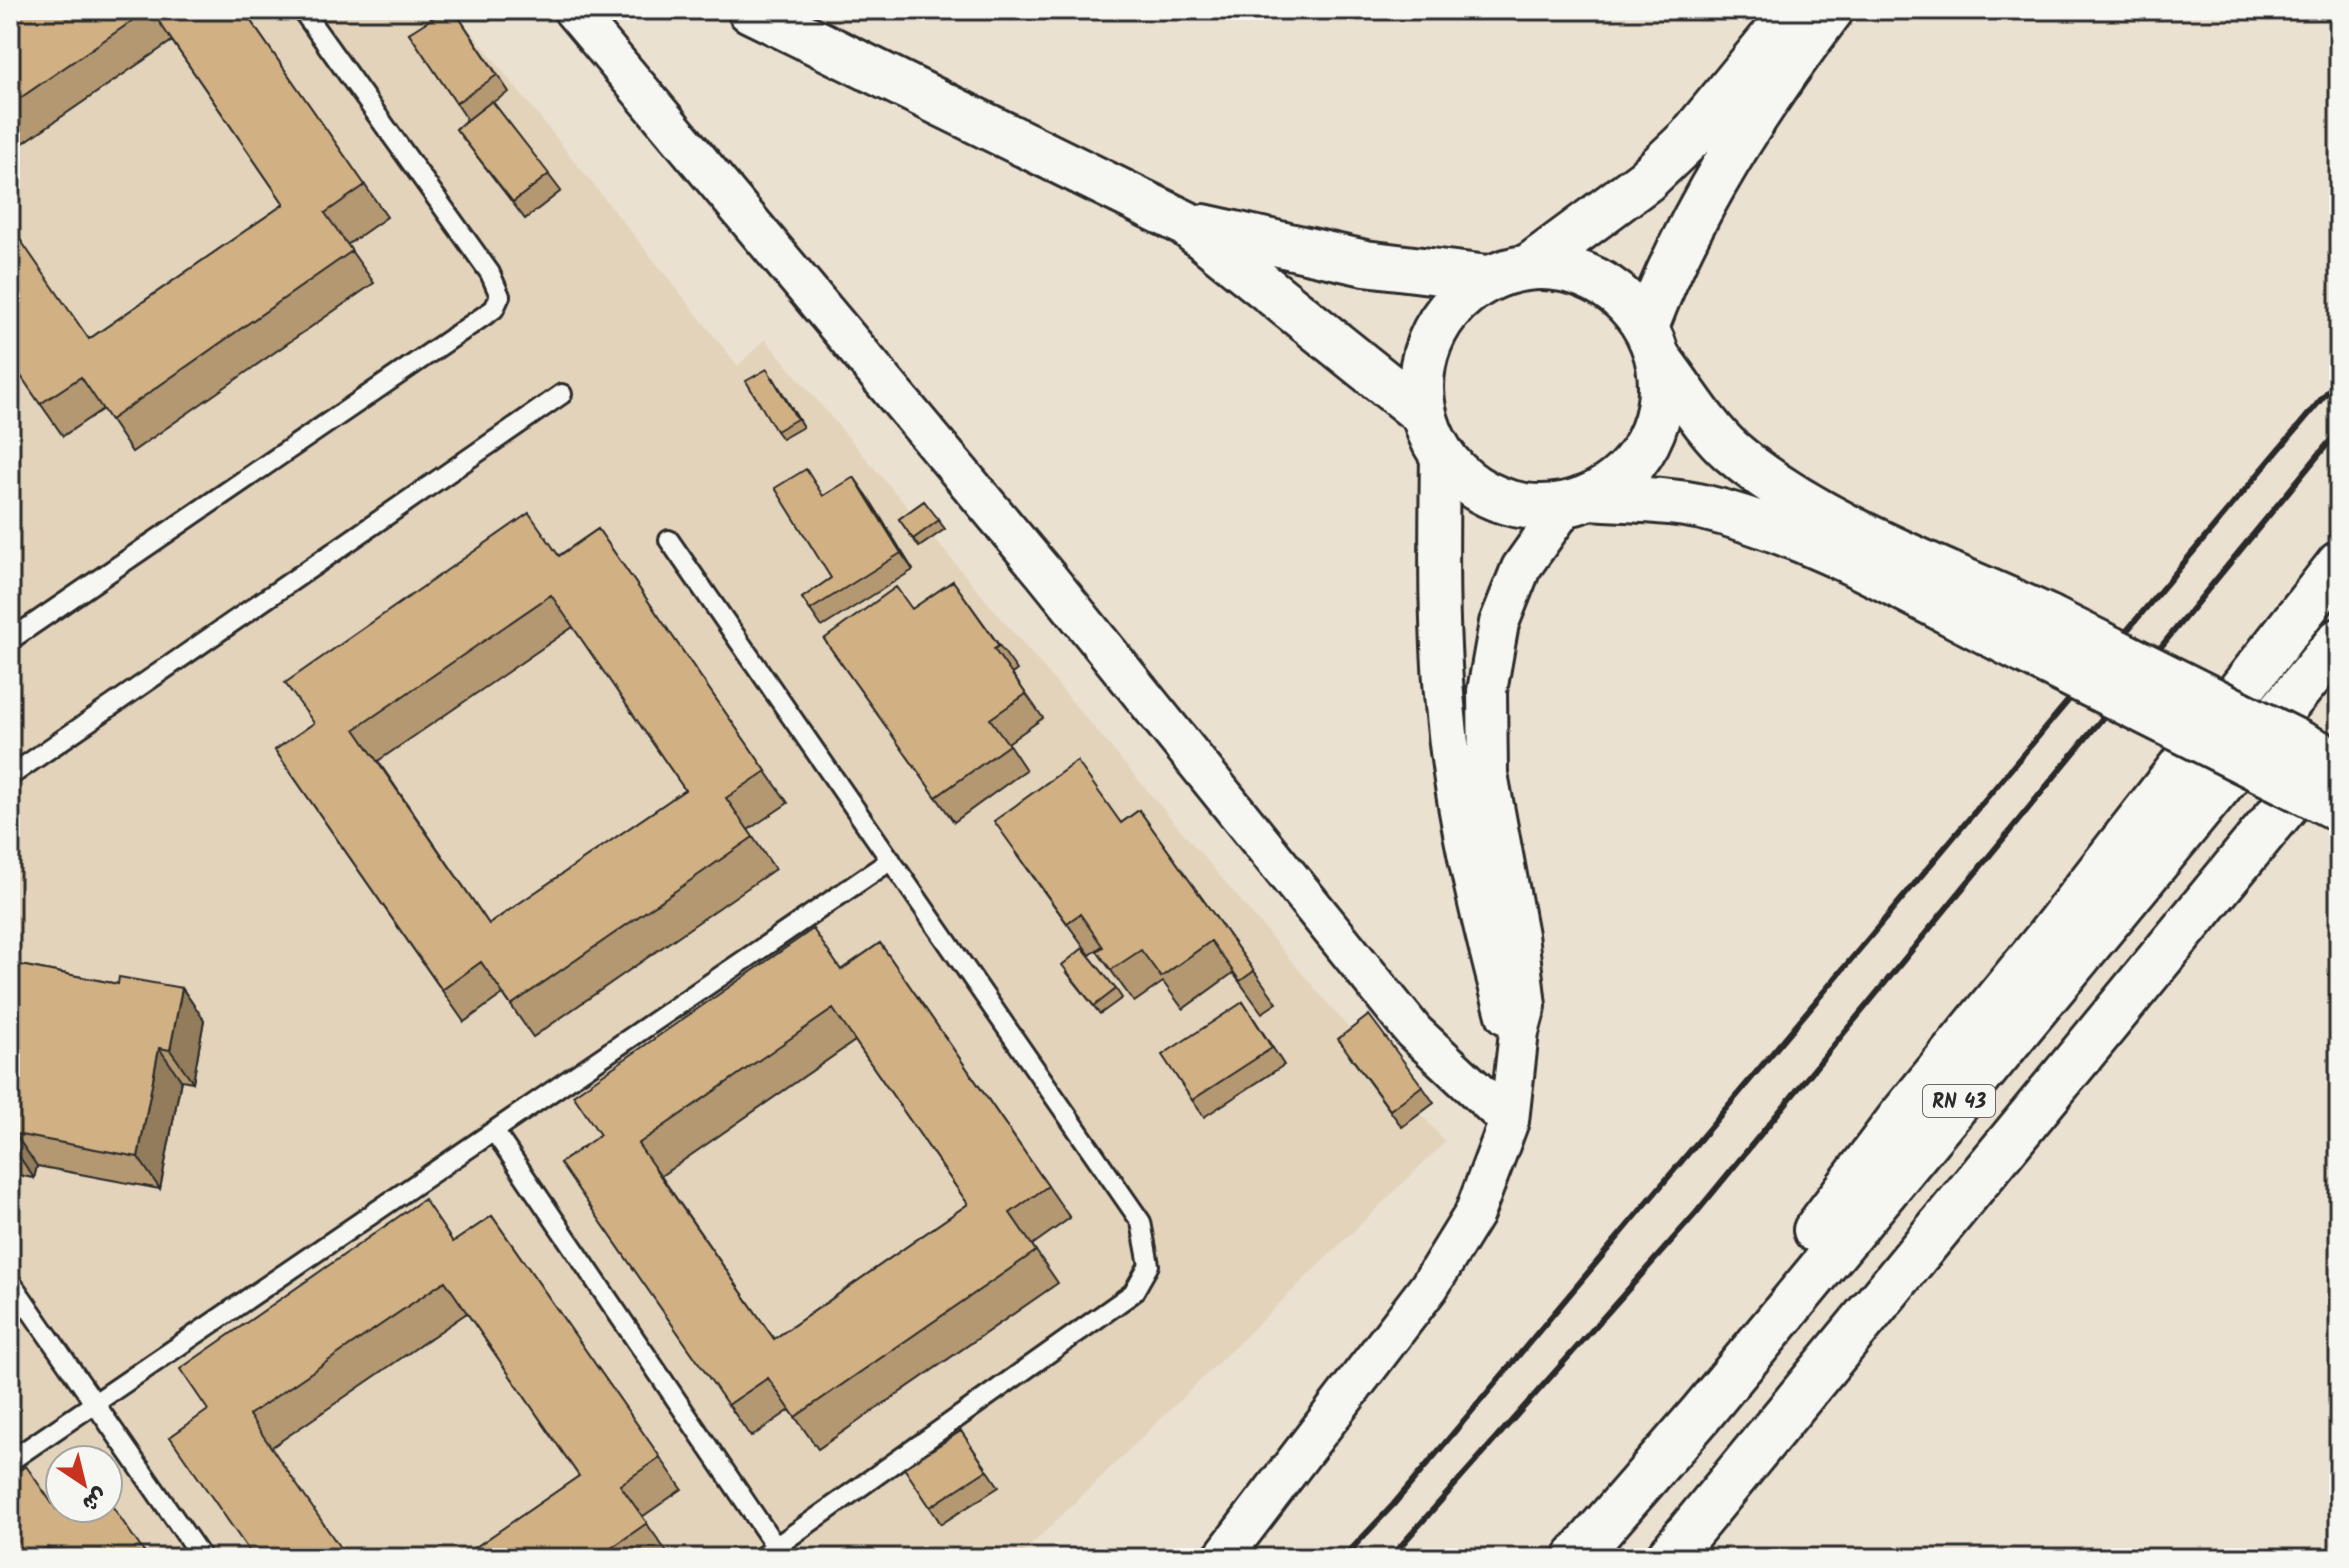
<svg xmlns="http://www.w3.org/2000/svg" width="2349" height="1568" viewBox="0 0 2349 1568" font-family="Kalam,'Playpen Sans Arabic',sans-serif">
	<style>
		.built { fill: #e3d3ba; fill-rule: evenodd }
		.lines { fill: none; stroke-linecap: round; stroke-linejoin: round }
		.service-casing { stroke: #2b2b2b; stroke-width: 24 }
		.minor-casing { stroke: #2b2b2b; stroke-width: 44 }
		.tertiary-casing { stroke: #2b2b2b; stroke-width: 50 }
		.trunk-casing { stroke: #2b2b2b; stroke-width: 50 }
		.service { stroke: #f6f6f2; stroke-width: 18 }
		.minor { stroke: #f6f6f2; stroke-width: 38 }
		.tertiary { stroke: #f6f6f2; stroke-width: 44 }
		.trunk { stroke: #f6f6f2; stroke-width: 44 }
		.rail { stroke: #2b2b2b; stroke-width: 6 }
		.trunk-bridge-casing { stroke: #2b2b2b; stroke-width: 50; stroke-linecap: butt }
		.trunk-bridge { stroke: #f6f6f2; stroke-width: 44 }
		.wall { fill: #b49872; stroke: #2b2b2b; stroke-width: 2; fill-rule: evenodd }
		.shaded-wall { fill: #927c5c; stroke: #2b2b2b; stroke-width: 2 }
		.building { fill: #d1b184; stroke: #2b2b2b; stroke-width: 2; fill-rule: evenodd }
		.labels { text-anchor: middle; stroke-width: 7; stroke-linejoin: round; paint-order: stroke }
		.shield { fill: #f6f6f2; stroke: #686867; stroke-width: 2 }
		.shield-label { font-size: 20px; font-weight: bold; fill: #2b2b2b }
	</style>
	<rect width="100%" height="100%" fill="#ebe1d1"/>
	<filter id="ink" filterUnits="userSpaceOnUse"><feTurbulence type="fractalNoise" baseFrequency=".0125" numOctaves="2"/><feDisplacementMap in="SourceGraphic" scale="16" xChannelSelector="R" yChannelSelector="G"/><feConvolveMatrix kernelMatrix="1 2 1 2 8 2 1 2 1" color-interpolation-filters="sRGB"/></filter>
	<g filter="url(#ink)">
		<path class="built" d="M 10,10 L 454,10 L 738,366 L 765,339 L 1445,1142 L 1018,1558 L 10,1558 ZM 60,1460 L 108,1460 L 108,1508 L 60,1508 Z"/>
		<g class="lines">
			<defs>
				<path id="service" d="M 669,540 L 1141,1222 L 1149,1265 L 1133,1293 L 760,1558
					M 10,640 L 494,309 L 500,296 L 490,273 L 302,10
					M 10,776 L 562,394
					M 494,1131 L 776,1547
					M 10,1281 L 202,1558
					M 10,1461 L 891,860"/>
				<path id="minor" d="M 573,10 L 1044,573 L 1414,1032 L 1509,1121
					M 1440,453 C 1439,540 1437,628 1446,715 C 1455,815 1480,917 1506,1015
					M 1222,1558 L 1429,1287 L 1474,1214 L 1509,1121 L 1519,1032 L 1526,1006 L 1518,935 L 1488,774 L 1487,691 L 1499,623 L 1521,568 L 1565,506"/>
				<path id="tertiary" d="M 750,10 L 1185,223 L 1423,414
					M 1203,227 L 1365,263 L 1488,278
					M1421 387a120 120 0 1 1 240 0a120 120 0 1 1-240 0Z"/>
				<path id="trunk" d="M 1530,266 L 1646,180 L 1689,139 L 1795,10
					M 1646,327 C 1690,211 1756,109 1831,10
					M 1659,359 C 1681,387 1705,428 1731,451 C 1816,525 1947,571 2049,618
					M 1592,497 C 1627,500 1667,499 1702,507 C 1816,534 1922,600 2026,652
					M 1816,1230 L 1901,1117 L 2046,940 L 2339,564
					M 1576,1558 L 1700,1415 L 2339,641
					M 1668,1558 L 2324,759"/>
			</defs>
			<use href="#service" class="service-casing"/>
			<use href="#minor" class="minor-casing"/>
			<use href="#tertiary" class="tertiary-casing"/>
			<use href="#trunk" class="trunk-casing"/>
			<use href="#service" class="service"/>
			<use href="#minor" class="minor"/>
			<use href="#tertiary" class="tertiary"/>
			<use href="#trunk" class="trunk"/>
			<path class="rail" d="M 1343,1558 L 1393,1505 L 2339,378
				M 1390,1558 L 1696,1213 L 2339,430"/>
			<defs>
				<path id="trunk-bridge" d="M 2049,618 L 2339,763
					M 2026,652 L 2339,809"/>
			</defs>
			<use href="#trunk-bridge" class="trunk-bridge-casing"/>
			<use href="#trunk-bridge" class="trunk-bridge"/>
		</g>
		<path class="wall" d="M 10,10 L 243,10 L 387,217 L 347,245 L 374,283 L 132,452 L 103,409 L 63,436 L 10,360 L 89,339 L 284,204 L 172,41 L 10,152 Z
			M 454,10 L 509,92 L 493,102 L 561,191 L 525,219 L 456,129 L 467,119 L 409,33 Z
			M 773,377 L 803,427 L 782,439 L 776,431 Z
			M 866,494 L 913,570 L 822,627 L 802,598 L 831,578 L 824,496 Z
			M 924,501 L 945,529 L 919,547 L 899,519 Z
			M 598,529 L 788,803 L 748,830 L 775,869 L 533,1037 L 503,994 L 464,1022 L 275,750 ZM 573,627 L 685,790 L 489,924 L 378,761 Z
			M 953,581 L 1017,670 L 1012,674 L 1043,718 L 1008,743 L 1026,770 L 954,822 L 824,639 L 912,609 Z
			M 1139,810 L 1277,1003 L 1262,1013 L 1233,973 L 1183,1009 L 1163,982 L 1134,1002 L 1097,951 L 1102,946 L 1090,955 L 1016,853 L 1121,823 Z
			M 880,943 L 1070,1218 L 1032,1245 L 1058,1283 L 818,1449 L 790,1410 L 751,1437 L 560,1163 ZM 855,1041 L 968,1204 L 774,1339 L 661,1176 Z
			M 10,963 L 118,984 L 182,988 L 204,1020 L 193,1082 L 181,1080 L 160,1189 L 37,1166 L 34,1178 L 10,1174 Z
			M 1068,974 L 1116,989 L 1122,998 L 1100,1014 Z
			M 1243,1002 L 1284,1065 L 1204,1117 L 1192,1100 Z
			M 1350,1056 L 1422,1086 L 1434,1103 L 1402,1127 Z
			M 492,1216 L 682,1489 L 642,1517 L 669,1555 L 665,1558 L 460,1558 L 579,1476 L 467,1313 L 272,1447 L 170,1437 Z
			M 961,1431 L 999,1487 L 941,1524 L 930,1507 Z
			M 56,1509 L 149,1558 L 10,1558 Z"/>
		<path class="shaded-wall" d="M 854,477 L 866,494 L 913,570 L 901,553 Z
			M 182,988 L 204,1020 L 193,1082 L 170,1050 Z
			M 159,1048 L 181,1080 L 160,1189 L 138,1157 Z
			M 15,1134 L 37,1166 L 34,1178 L 12,1146 Z"/>
		<path class="building" d="M 10,10 L 148,10 L 10,105 Z
			M 151,10 L 243,10 L 365,185 L 325,213 L 352,251 L 110,420 L 81,377 L 40,404 L 10,360 L 10,225 L 89,339 L 284,204 Z
			M 445,10 L 454,10 L 497,75 L 456,103 L 409,33 Z
			M 492,101 L 549,174 L 513,202 L 456,129 Z
			M 767,369 L 797,419 L 776,431 L 746,381 Z
			M 806,469 L 823,496 L 854,477 L 901,553 L 810,610 L 802,598 L 831,578 L 775,488 Z
			M 924,501 L 939,520 L 913,539 L 899,519 Z
			M 529,513 L 559,556 L 598,529 L 766,771 L 726,798 L 753,837 L 511,1005 L 481,962 L 442,990 L 275,750 L 314,723 L 285,683 ZM 551,595 L 685,790 L 489,924 L 355,729 Z
			M 953,581 L 999,646 L 994,649 L 1026,694 L 990,719 L 1009,745 L 936,797 L 824,639 L 896,587 L 912,609 Z
			M 1077,761 L 1121,823 L 1139,810 L 1254,971 L 1240,981 L 1211,941 L 1161,977 L 1141,950 L 1111,970 L 1097,951 L 1103,947 L 1080,914 L 1067,923 L 994,821 Z
			M 813,929 L 841,970 L 880,943 L 1048,1186 L 1010,1213 L 1036,1251 L 795,1417 L 768,1378 L 728,1405 L 560,1163 L 600,1135 L 573,1095 ZM 833,1009 L 968,1204 L 774,1339 L 638,1144 Z
			M 1083,948 L 1116,989 L 1094,1006 L 1062,965 Z
			M 10,963 L 118,984 L 119,977 L 182,988 L 170,1050 L 159,1048 L 138,1157 L 15,1134 L 12,1146 L 10,1146 Z
			M 1243,1002 L 1272,1048 L 1192,1100 L 1162,1055 Z
			M 1369,1015 L 1422,1086 L 1390,1110 L 1338,1039 Z
			M 424,1199 L 453,1242 L 492,1216 L 660,1457 L 620,1485 L 647,1523 L 597,1558 L 460,1558 L 579,1476 L 445,1281 L 249,1415 L 347,1558 L 254,1558 L 170,1437 L 208,1410 L 180,1369 Z
			M 961,1431 L 987,1470 L 930,1507 L 904,1468 Z
			M 26,1466 L 56,1509 L 60,1506 L 60,1508 L 108,1508 L 108,1500 L 148,1558 L 56,1558 L 48,1547 L 32,1558 L 10,1558 L 10,1477 Z"/>
	</g>
	<g class="labels">
		<rect class="shield" x="1923" y="1085" width="72" height="32" rx="6"/>
		<g class="shield-label">
			<text x="1959" y="1108">RN 43</text>
		</g>
	</g>
	<rect width="2349" height="1568" fill="none" stroke="#f6f6f2" stroke-width="40"/>
	<rect x="20" y="20" width="2309" height="1528" fill="none" stroke="#2b2b2b" stroke-width="3" filter="url(#ink)"/>
	<g transform="translate(84 1484) rotate(145)"><circle r="38" fill="#f6f6f2" stroke="#a5a5a2" stroke-width="2"/>
	<path d="M0-6L14 30L0 20L-14 30Z" fill="#c8321e"/>
	<text y="-12" font-size="22" font-weight="bold" text-anchor="middle" fill="#2b2b2b">ش</text>
	</g>
</svg>
